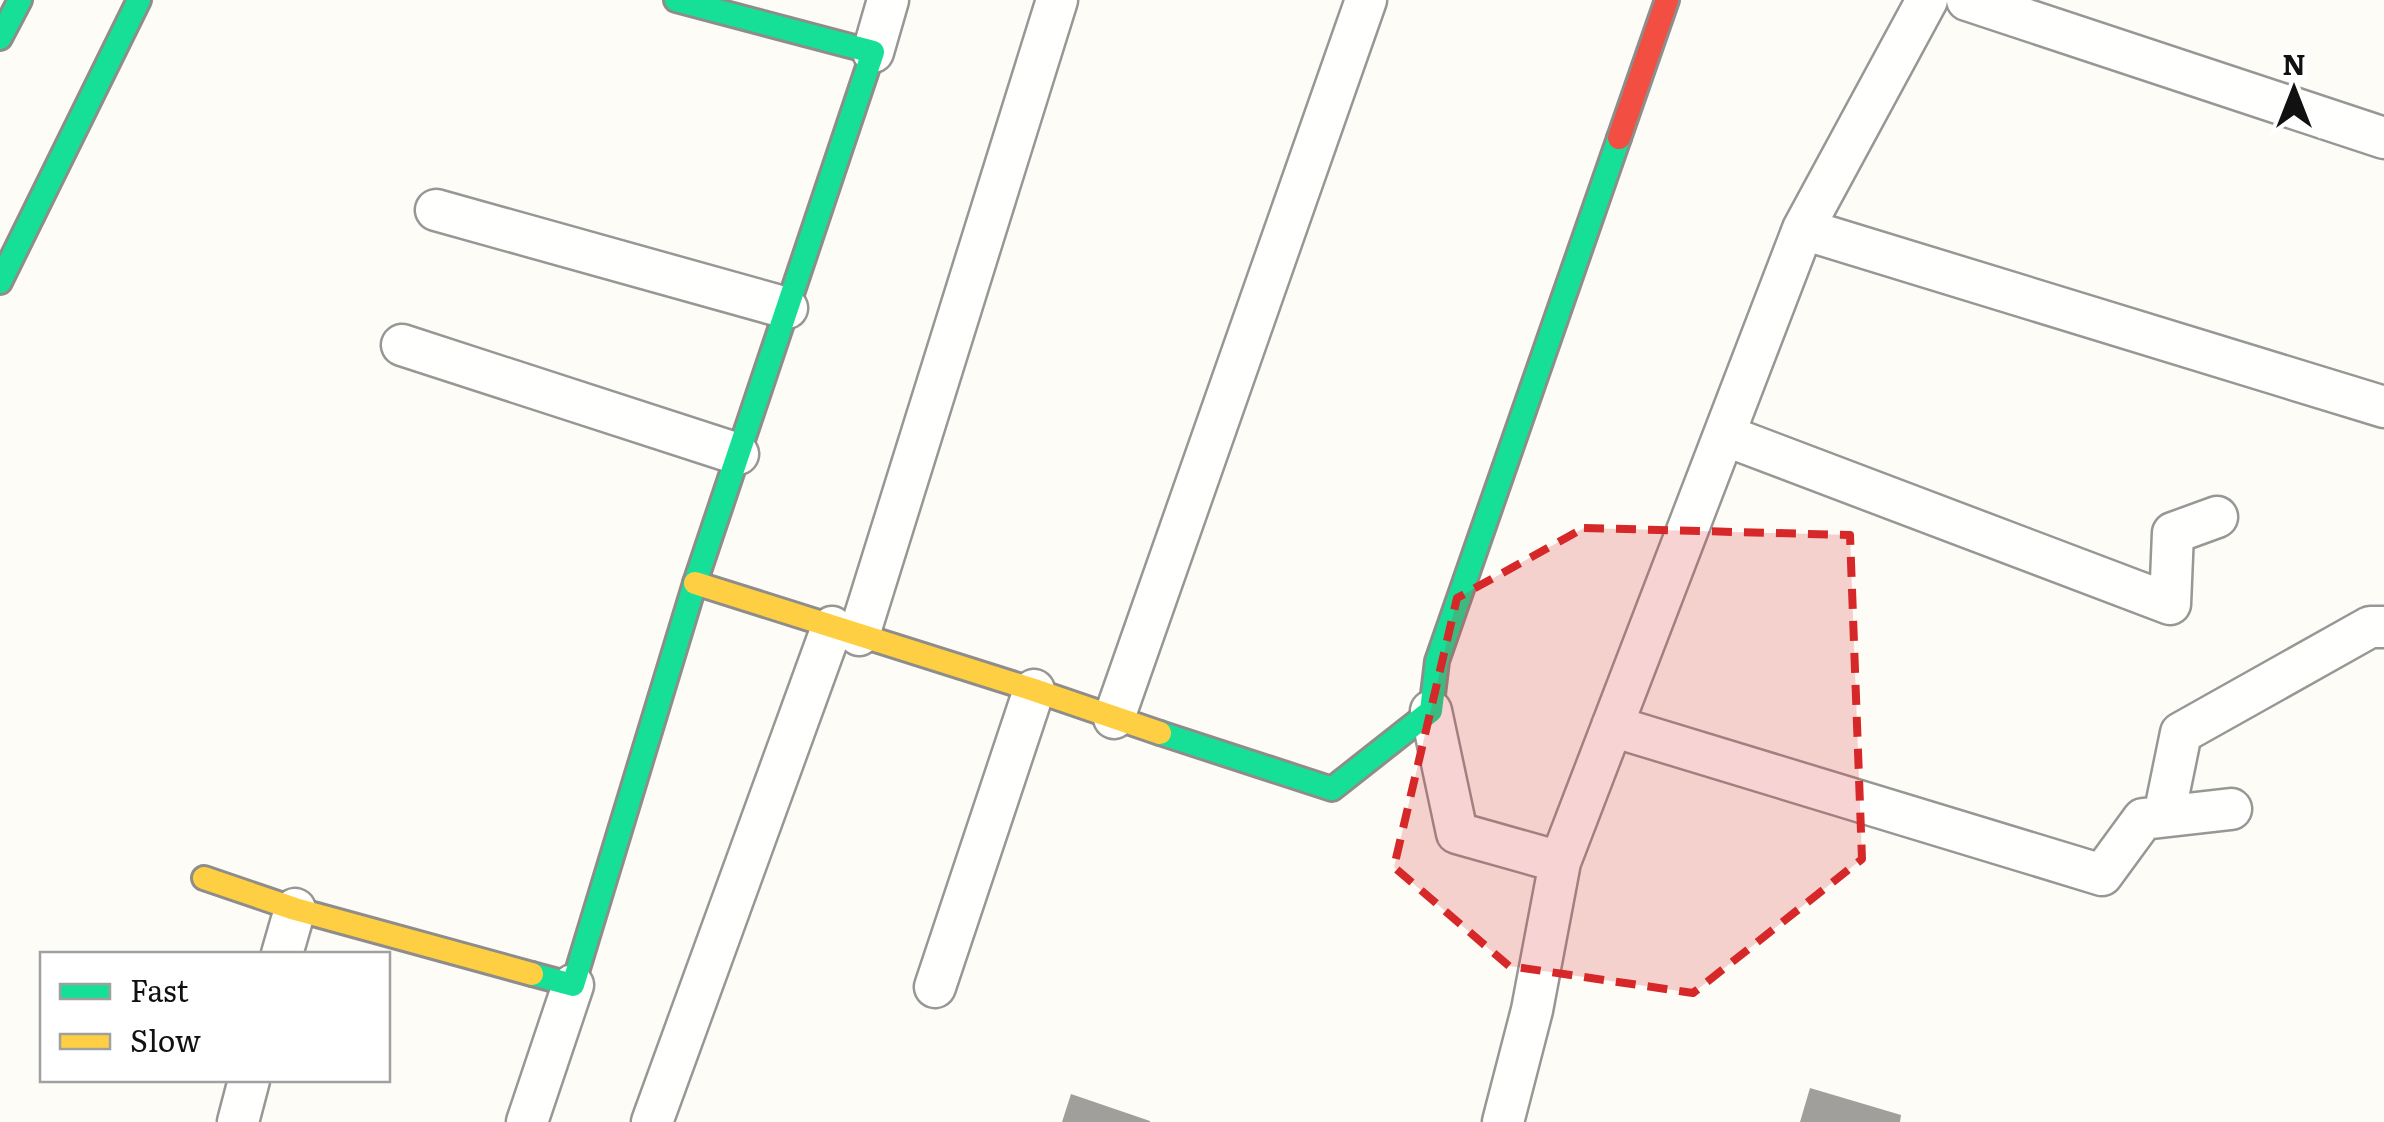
<svg xmlns="http://www.w3.org/2000/svg" width="2384" height="1122" viewBox="0 0 2384 1122" font-family="Literata,serif">
	<style>
		.building { fill: #a19f9c }
		.lines { fill: none; stroke-linecap: round; stroke-linejoin: round }
		.street-casing { stroke: #979795; stroke-width: 45 }
		.fast-casing { stroke: #8e8d8b; stroke-width: 28 }
		.slow-casing { stroke: #8e8d8b; stroke-width: 28 }
		.jam-casing { stroke: #8e8d8b; stroke-width: 28 }
		.street { stroke: #fffffe; stroke-width: 40 }
		.fast { stroke: #16e098; stroke-width: 22 }
		.slow { stroke: #ffcf43; stroke-width: 22 }
		.jam { stroke: #f24e42; stroke-width: 22 }
		.marked { fill: #d62828; fill-opacity: 0.2; stroke: #d62828; stroke-width: 8; stroke-dasharray: 20 12; stroke-linejoin: round }
	</style>
	<rect width="100%" height="100%" fill="#fdfcf7"/>
	<path class="building" d="M 1810,1088 L 1901,1115 L 1900,1122 L 1800,1122 Z
		M 1071,1094 L 1150,1121 L 1150,1122 L 1062,1122 Z"/>
	<g class="lines">
		<defs>
			<path id="street" d="M 1967,0 L 2384,138
				M 873,52 L 888,0
				M 436,210 L 787,308
				M 1803,229 L 2384,407
				M 402,345 L 738,454
				M 1724,435 L 2170,604 L 2173,533 L 2217,517
				M 859,635 L 1057,0
				M 1431,711 L 1457,833 L 1560,862 L 1803,229 L 1927,0
				M 1114,718 L 1366,0
				M 1612,726 L 2102,875 L 2143,819 L 2231,809
				M 2164,816 L 2181,733 L 2370,627 L 2384,627
				M 282,954 L 295,909
				M 935,987 L 1034,690
				M 238,1122 L 249,1080
				M 527,1122 L 573,985
				M 652,1122 L 832,627
				M 1503,1122 L 1532,1010 L 1560,862"/>
			<path id="fast" d="M 0,38 L 20,0
				M 0,282 L 139,0
				M 1160,733 L 1332,789 L 1431,711 L 1437,661 L 1619,138
				M 532,974 L 573,985 L 695,583 L 873,52 L 676,0"/>
			<path id="slow" d="M 695,583 L 1034,690 L 1160,733
				M 204,878 L 295,909 L 532,974"/>
			<path id="jam" d="M 1619,138 L 1667,0"/>
		</defs>
		<use href="#street" class="street-casing"/>
		<use href="#fast" class="fast-casing"/>
		<use href="#slow" class="slow-casing"/>
		<use href="#jam" class="jam-casing"/>
		<use href="#street" class="street"/>
		<use href="#fast" class="fast"/>
		<use href="#slow" class="slow"/>
		<use href="#jam" class="jam"/>
	</g>
	<path class="marked" d="M 1584,528 L 1850,535 L 1862,859 L 1693,993 L 1509,966 L 1394,867 L 1457,598 Z"/>
	<rect x="40" y="952" width="350" height="130" fill="#ffffff" stroke="#a0a0a0" stroke-width="2.5"/>
	<rect x="60" y="984" width="50" height="15" fill="#16e098" stroke="#a0a0a0" stroke-width="2.5"/>
	<text x="130" y="1002" font-size="30" fill="#111111">Fast</text>
	<rect x="60" y="1034" width="50" height="15" fill="#ffcf43" stroke="#a0a0a0" stroke-width="2.5"/>
	<text x="130" y="1052" font-size="30" fill="#111111">Slow</text>
	<g transform="translate(2294 90)" stroke="#ffffff" stroke-width="8" paint-order="stroke">
	<path d="M0-8L18 38L0 25L-18 38Z" fill="#111111"/>
	<text y="-15" font-size="28" font-weight="bold" text-anchor="middle" fill="#111111">N</text>
	</g>
</svg>
